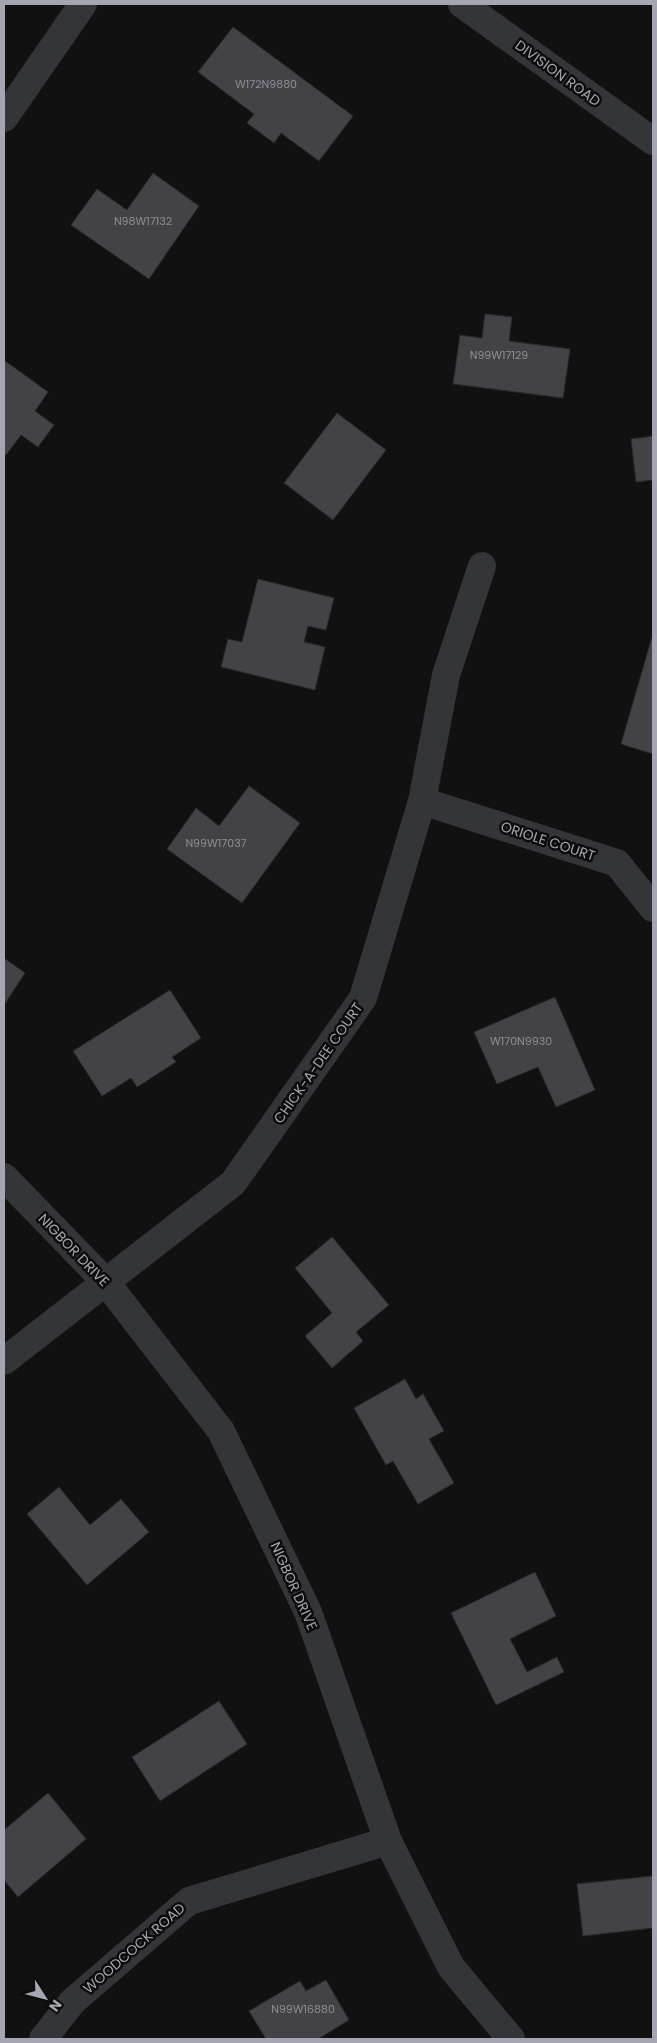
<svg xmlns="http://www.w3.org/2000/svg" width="657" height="2043" viewBox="0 0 657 2043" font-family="Poppins,sans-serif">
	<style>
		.building { fill: #434347; stroke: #2b2b2e }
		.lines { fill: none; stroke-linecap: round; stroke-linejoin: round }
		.minor { stroke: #343539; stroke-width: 28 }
		.tertiary { stroke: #343539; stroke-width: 28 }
		.labels { text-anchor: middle; stroke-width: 5; stroke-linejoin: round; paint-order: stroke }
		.number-label { font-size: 11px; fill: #8c8e96 }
		.street-label { font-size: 14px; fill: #a4a7b1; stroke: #0c0c0d }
	</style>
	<rect width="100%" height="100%" fill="#111112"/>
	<path class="building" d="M 233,27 L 353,116 L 319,161 L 281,133 L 274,143 L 247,123 L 254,114 L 198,72 Z
		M 153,173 L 199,206 L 149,279 L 71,225 L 97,189 L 127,210 Z
		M 485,314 L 512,317 L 509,341 L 570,349 L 563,398 L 453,384 L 460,335 L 482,338 Z
		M 4,360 L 48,392 L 35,411 L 54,425 L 38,447 L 21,435 L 6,455 L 4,454 Z
		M 337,413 L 386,450 L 333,520 L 284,483 Z
		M 653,436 L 653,480 L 636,482 L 631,439 Z
		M 258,579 L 334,598 L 326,630 L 308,626 L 304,642 L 325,647 L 315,690 L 221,667 L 228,639 L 242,642 Z
		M 652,637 L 653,638 L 653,754 L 621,744 Z
		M 249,786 L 300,823 L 242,903 L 167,849 L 196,808 L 219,826 Z
		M 4,958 L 25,973 L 4,1005 Z
		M 170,990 L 201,1038 L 172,1057 L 176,1062 L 137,1087 L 131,1078 L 102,1096 L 73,1051 Z
		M 555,997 L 595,1090 L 556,1107 L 538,1067 L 497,1084 L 474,1032 Z
		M 332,1237 L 389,1305 L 356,1332 L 363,1341 L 332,1368 L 305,1336 L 332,1313 L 295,1268 Z
		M 405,1379 L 416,1399 L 423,1394 L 444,1431 L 429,1439 L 454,1483 L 418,1504 L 393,1461 L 386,1465 L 354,1408 Z
		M 59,1487 L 90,1525 L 121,1499 L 149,1532 L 87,1585 L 27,1514 Z
		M 535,1572 L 556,1616 L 510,1639 L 527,1672 L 557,1657 L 564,1672 L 496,1705 L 451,1613 Z
		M 219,1701 L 247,1744 L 160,1801 L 132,1757 Z
		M 48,1793 L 86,1839 L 18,1897 L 4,1880 L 4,1830 Z
		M 653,1876 L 653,1928 L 583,1936 L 577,1884 Z
		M 326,1980 L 349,2020 L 318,2039 L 266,2039 L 249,2011 L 300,1981 L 306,1991 Z"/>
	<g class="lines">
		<path class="minor" d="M 4,118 L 83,4
			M 422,801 L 617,863 L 653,908
			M 4,1177 L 105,1281 L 221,1431 L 308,1612 L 388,1841 L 451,1967 L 511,2039
			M 4,1361 L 233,1183 L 363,998 L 422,801 L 446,675 L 482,566
			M 43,2039 L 72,2002 L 189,1901 L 388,1841"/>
		<path class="tertiary" d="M 462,4 L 653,141"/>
	</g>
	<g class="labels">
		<g class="number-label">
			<text x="266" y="88">W172N9880</text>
			<text x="143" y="225">N98W17132</text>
			<text x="499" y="359">N99W17129</text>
			<text x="216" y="847">N99W17037</text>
			<text x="521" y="1045">W170N9930</text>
			<text x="303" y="2013">N99W16880</text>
		</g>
		<g class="street-label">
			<text transform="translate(558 73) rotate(36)" y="5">DIVISION ROAD</text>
			<text transform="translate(548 841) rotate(18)" y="5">ORIOLE COURT</text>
			<text transform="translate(318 1063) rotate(-55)" y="5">CHICK-A-DEE COURT</text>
			<text transform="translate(74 1250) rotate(46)" y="5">NIGBOR DRIVE</text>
			<text transform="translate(294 1586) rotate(66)" y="5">NIGBOR DRIVE</text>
			<text transform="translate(134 1948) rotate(-41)" y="5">WOODCOCK ROAD</text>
		</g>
	</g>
	<rect width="657" height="2043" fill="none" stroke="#a4a7b1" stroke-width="10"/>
	<g transform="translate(45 1998) rotate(126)" stroke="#0c0c0d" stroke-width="4" paint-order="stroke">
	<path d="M0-4L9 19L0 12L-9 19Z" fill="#a4a7b1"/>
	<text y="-8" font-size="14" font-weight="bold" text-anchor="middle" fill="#a4a7b1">N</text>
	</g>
</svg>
